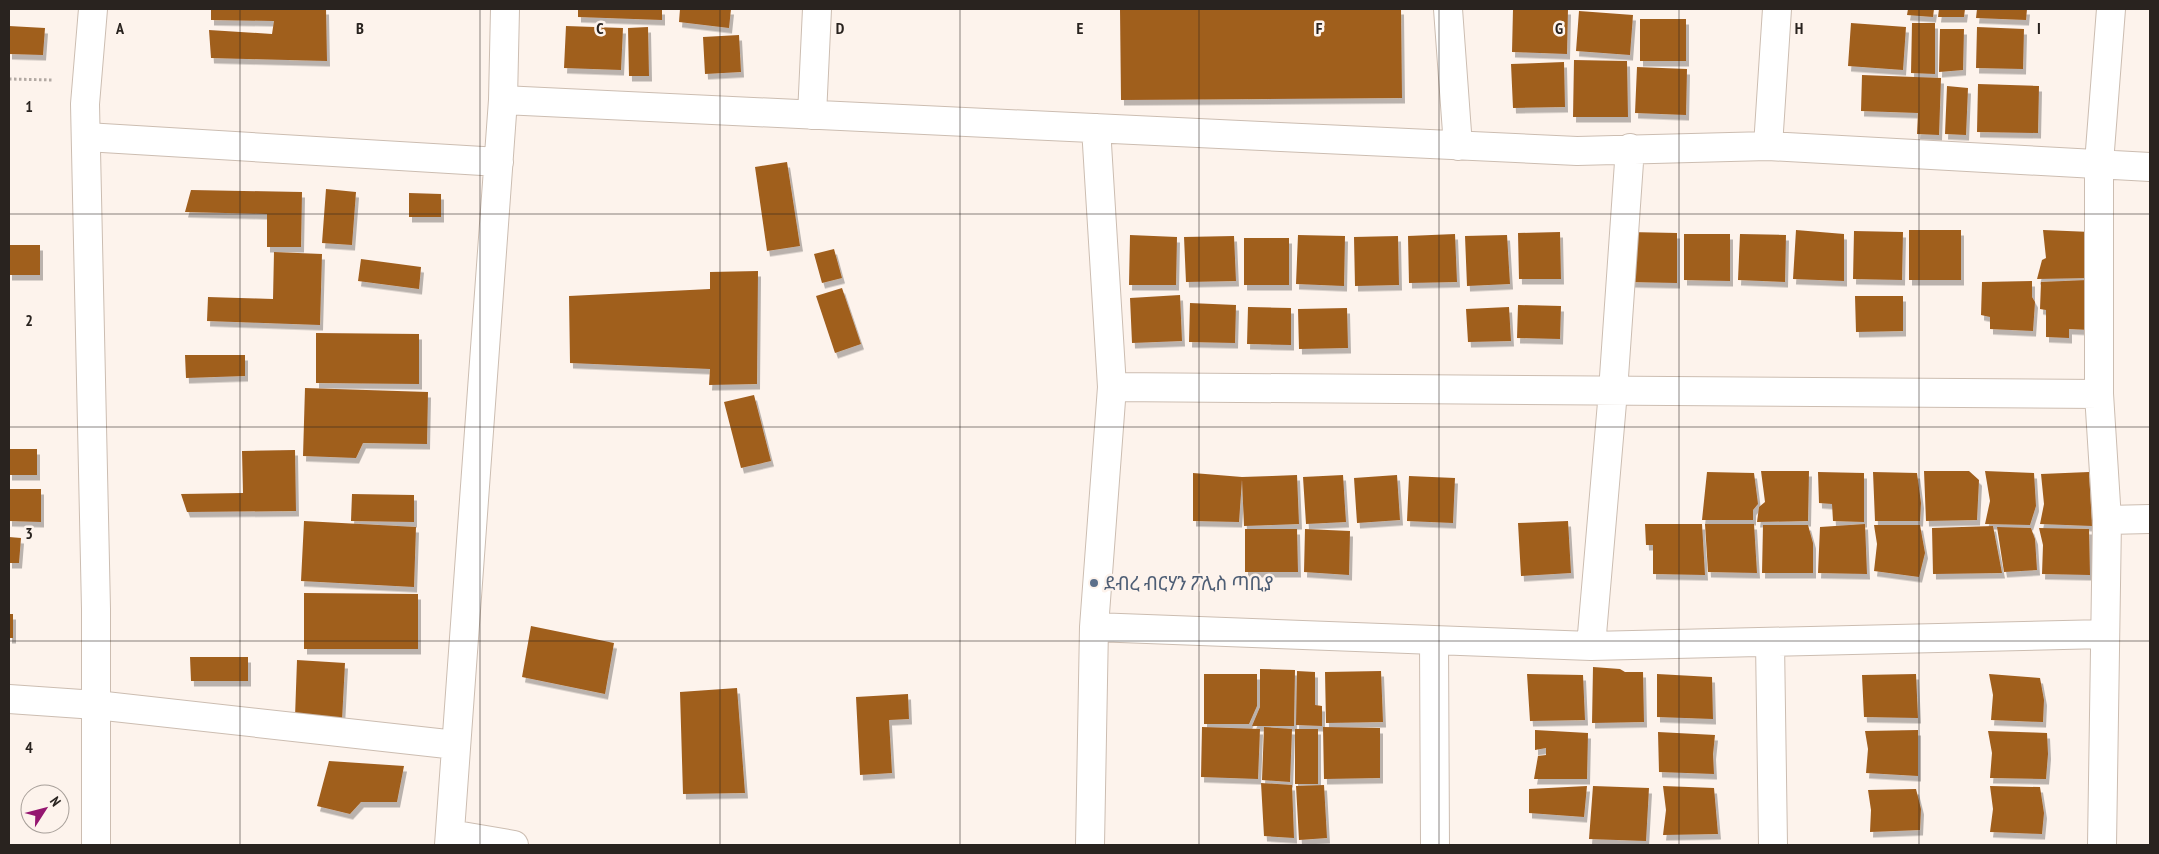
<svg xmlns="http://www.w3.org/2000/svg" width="2159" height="854" viewBox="0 0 2159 854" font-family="'PT Sans Narrow','Noto Sans Ethiopic',sans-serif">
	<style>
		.building { fill: #a05e1f; filter: url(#shadow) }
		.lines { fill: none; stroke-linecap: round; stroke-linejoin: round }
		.street-casing { stroke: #ccbdb1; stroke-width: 30 }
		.secondary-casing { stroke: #ccbdb1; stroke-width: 30 }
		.path { stroke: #b2a9a3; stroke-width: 3; stroke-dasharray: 2.5 2.5; stroke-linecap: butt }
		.street { stroke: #fff; stroke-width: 28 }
		.secondary { stroke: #fff; stroke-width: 28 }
		.grid { fill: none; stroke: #29231f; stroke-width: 1; stroke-opacity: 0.55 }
		.service-dot { fill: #5c6f8a; stroke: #fdf3ec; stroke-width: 2 }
		.labels { text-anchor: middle; stroke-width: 5; stroke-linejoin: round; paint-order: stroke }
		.service-label { font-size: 19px; fill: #4e5e75; stroke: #fdf3ec; text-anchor: start }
		.grid-label { font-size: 16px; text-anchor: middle; font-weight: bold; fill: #29231f; stroke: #fdf3ec; stroke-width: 5; stroke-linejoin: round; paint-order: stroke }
	</style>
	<defs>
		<filter id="shadow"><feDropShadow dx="3" dy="5.5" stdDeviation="0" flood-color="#0004"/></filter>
	</defs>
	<rect width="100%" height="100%" fill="#fdf3ec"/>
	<path class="building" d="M 211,9 L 326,9 L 327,61 L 211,58 L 209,30 L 272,34 L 274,21 L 211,20 Z
		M 578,9 L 662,9 L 662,20 L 578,17 Z
		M 680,9 L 731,9 L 729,28 L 679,22 Z
		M 1120,9 L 1401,9 L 1402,98 L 1121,100 Z
		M 1513,9 L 1568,9 L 1567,54 L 1512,52 Z
		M 1908,9 L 1934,9 L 1933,17 L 1907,15 Z
		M 1939,9 L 1965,9 L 1964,17 L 1938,17 Z
		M 1977,9 L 2027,9 L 2026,20 L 1976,18 Z
		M 1579,11 L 1633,15 L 1630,55 L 1576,51 Z
		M 1640,19 L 1686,19 L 1686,61 L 1640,61 Z
		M 1851,23 L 1906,27 L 1903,70 L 1848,66 Z
		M 1912,23 L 1935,23 L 1935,74 L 1911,73 Z
		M 9,26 L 45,28 L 43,55 L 9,54 Z
		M 566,26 L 623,28 L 621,70 L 564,68 Z
		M 648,27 L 649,76 L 629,76 L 628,28 Z
		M 1977,27 L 2024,29 L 2023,69 L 1976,68 Z
		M 1940,29 L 1964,29 L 1963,70 L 1939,72 Z
		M 739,35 L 741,72 L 705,74 L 703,37 Z
		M 1574,60 L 1627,61 L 1628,117 L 1573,117 Z
		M 1564,62 L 1565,107 L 1513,108 L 1511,64 Z
		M 1637,67 L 1687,69 L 1686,115 L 1635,113 Z
		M 1862,75 L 1941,78 L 1939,135 L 1917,134 L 1918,113 L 1861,111 Z
		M 1978,84 L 2039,86 L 2038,133 L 1977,132 Z
		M 1947,86 L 1968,88 L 1966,135 L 1945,134 Z
		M 787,162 L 800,246 L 767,251 L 755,167 Z
		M 326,189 L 356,192 L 352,245 L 322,243 Z
		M 191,190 L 302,192 L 301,247 L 267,247 L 267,214 L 185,212 Z
		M 409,193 L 441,194 L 441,217 L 409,217 Z
		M 1796,230 L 1844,234 L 1844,281 L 1793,279 Z
		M 1909,230 L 1961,230 L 1961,280 L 1909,280 Z
		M 2043,230 L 2091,232 L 2091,278 L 2037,279 L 2042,260 L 2046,258 Z
		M 1854,231 L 1903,232 L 1902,280 L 1853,279 Z
		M 1560,232 L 1561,279 L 1519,279 L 1518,233 Z
		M 1629,232 L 1677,233 L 1677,283 L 1629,282 Z
		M 1455,234 L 1457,282 L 1409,283 L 1408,236 Z
		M 1684,234 L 1730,234 L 1730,281 L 1684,280 Z
		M 1740,234 L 1786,235 L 1785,282 L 1738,280 Z
		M 1130,235 L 1177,237 L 1176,285 L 1129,285 Z
		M 1298,235 L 1345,236 L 1344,286 L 1296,284 Z
		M 1507,235 L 1510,284 L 1467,286 L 1465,236 Z
		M 1234,236 L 1236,281 L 1186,282 L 1184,237 Z
		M 1398,236 L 1399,285 L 1355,286 L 1354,237 Z
		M 1244,238 L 1289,238 L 1289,285 L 1244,285 Z
		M 9,245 L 40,245 L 40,275 L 9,275 Z
		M 834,249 L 842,278 L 822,283 L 814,254 Z
		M 274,252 L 322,254 L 320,325 L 207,321 L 208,297 L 273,299 Z
		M 361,259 L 421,267 L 419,289 L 358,281 Z
		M 758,271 L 757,384 L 709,385 L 710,369 L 570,363 L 569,296 L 710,289 L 710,272 Z
		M 2087,280 L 2090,330 L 2069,329 L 2069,338 L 2046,337 L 2046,310 L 2040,309 L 2041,282 Z
		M 2032,281 L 2032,297 L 2035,302 L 2033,331 L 1990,329 L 1990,317 L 1981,315 L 1982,282 Z
		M 842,288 L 861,344 L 835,353 L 816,296 Z
		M 1180,295 L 1182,341 L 1132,343 L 1130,298 Z
		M 1855,296 L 1903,296 L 1903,331 L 1856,332 Z
		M 1190,303 L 1236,305 L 1235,343 L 1189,342 Z
		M 1518,305 L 1561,306 L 1560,339 L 1517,338 Z
		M 1248,307 L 1291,308 L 1291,345 L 1247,344 Z
		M 1509,307 L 1511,341 L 1468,342 L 1466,309 Z
		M 1347,308 L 1348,348 L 1299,349 L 1298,309 Z
		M 316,333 L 419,334 L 419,384 L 316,383 Z
		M 185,355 L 245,355 L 245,376 L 186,378 Z
		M 305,388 L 428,392 L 427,444 L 363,443 L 356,458 L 303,456 Z
		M 754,395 L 771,461 L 741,468 L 724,402 Z
		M 9,449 L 37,449 L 37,475 L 9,475 Z
		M 295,450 L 296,511 L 187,512 L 181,494 L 243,493 L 242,451 Z
		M 1761,471 L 1809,471 L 1808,521 L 1757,522 L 1759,507 L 1765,502 Z
		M 1924,471 L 1969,471 L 1979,480 L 1977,520 L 1926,521 Z
		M 1985,471 L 2034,473 L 2036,506 L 2030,525 L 1985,524 L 1990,501 Z
		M 1707,472 L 1754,473 L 1758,504 L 1753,510 L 1753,520 L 1702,520 Z
		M 1818,472 L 1864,473 L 1864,522 L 1833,521 L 1832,504 L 1819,503 Z
		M 1873,472 L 1917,473 L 1921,503 L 1920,521 L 1875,521 Z
		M 2089,472 L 2092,526 L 2040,524 L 2044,504 L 2041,474 Z
		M 1193,473 L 1242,477 L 1297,475 L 1299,524 L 1244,526 L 1242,480 L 1239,522 L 1193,521 Z
		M 1343,475 L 1346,522 L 1306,524 L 1303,477 Z
		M 1397,475 L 1400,520 L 1357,523 L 1354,478 Z
		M 1409,476 L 1455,478 L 1453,523 L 1407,521 Z
		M 9,489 L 41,489 L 41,522 L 9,521 Z
		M 352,494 L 414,495 L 414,522 L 351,521 Z
		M 304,521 L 416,527 L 414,587 L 301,581 Z
		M 1568,521 L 1571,573 L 1521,576 L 1518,523 Z
		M 1645,524 L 1702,524 L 1705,575 L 1653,574 L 1653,545 L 1646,545 Z
		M 1705,524 L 1754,524 L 1757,573 L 1708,572 Z
		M 1865,524 L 1867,574 L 1818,573 L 1820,527 Z
		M 1763,525 L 1808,525 L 1813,543 L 1813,573 L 1762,573 Z
		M 1874,525 L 1920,525 L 1925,553 L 1919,577 L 1874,571 L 1877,544 Z
		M 1993,526 L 2002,573 L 1933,574 L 1932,528 Z
		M 1997,527 L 2031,528 L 2035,539 L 2037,570 L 2004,572 Z
		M 2039,528 L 2089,529 L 2090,575 L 2042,574 L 2043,545 Z
		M 1245,529 L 1297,529 L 1298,572 L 1245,572 Z
		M 1305,529 L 1350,531 L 1349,575 L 1304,572 Z
		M 9,537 L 21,538 L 19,563 L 9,563 Z
		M 304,593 L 418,594 L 418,649 L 304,649 Z
		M 9,614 L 13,614 L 13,638 L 9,638 Z
		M 531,626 L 614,643 L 605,694 L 522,677 Z
		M 190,657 L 248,657 L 248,681 L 191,681 Z
		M 297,660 L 345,663 L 342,720 L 295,717 Z
		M 1593,667 L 1620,669 L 1625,672 L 1643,672 L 1644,722 L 1592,723 Z
		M 1260,669 L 1295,670 L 1294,726 L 1252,726 L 1260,707 Z
		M 1297,671 L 1315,672 L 1315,705 L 1322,706 L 1322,726 L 1296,725 Z
		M 1381,671 L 1383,722 L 1326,723 L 1325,672 Z
		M 1204,674 L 1257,674 L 1257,706 L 1249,724 L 1204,724 Z
		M 1527,674 L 1583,675 L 1585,720 L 1530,721 Z
		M 1657,674 L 1712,677 L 1713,719 L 1657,717 Z
		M 1916,674 L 1918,718 L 1864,717 L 1862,675 Z
		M 1989,674 L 2040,678 L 2044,700 L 2043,722 L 1991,720 L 1993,695 Z
		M 737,688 L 745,793 L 683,794 L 680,692 Z
		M 908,694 L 909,719 L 889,720 L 892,773 L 860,775 L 856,697 Z
		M 1202,727 L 1260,729 L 1258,779 L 1201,777 Z
		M 1264,727 L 1292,729 L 1290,782 L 1262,780 Z
		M 1323,727 L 1380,728 L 1380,778 L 1324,779 Z
		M 1295,729 L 1318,729 L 1318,784 L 1295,784 Z
		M 1535,730 L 1588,733 L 1587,779 L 1534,779 L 1538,756 L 1546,755 L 1546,748 L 1535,750 Z
		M 1918,730 L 1918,776 L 1866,773 L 1868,749 L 1865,731 Z
		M 1988,731 L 2047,733 L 2048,754 L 2046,779 L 1990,778 L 1992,753 Z
		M 1658,732 L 1715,735 L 1713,754 L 1714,774 L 1659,772 Z
		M 329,761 L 404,766 L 397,802 L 361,802 L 350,814 L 317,806 Z
		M 1261,783 L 1292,785 L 1294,838 L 1264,836 Z
		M 1324,785 L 1327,838 L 1299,840 L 1296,786 Z
		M 1587,786 L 1584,817 L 1529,813 L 1529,789 Z
		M 1593,786 L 1649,788 L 1646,841 L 1589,839 Z
		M 1663,786 L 1714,788 L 1718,834 L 1663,835 L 1666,810 Z
		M 1990,786 L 2040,787 L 2044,813 L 2042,834 L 1990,832 L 1993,809 Z
		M 1916,789 L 1921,809 L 1920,830 L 1870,832 L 1871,810 L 1868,790 Z"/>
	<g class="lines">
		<defs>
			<path id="street" d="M 505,9 L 503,100 L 1577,151 L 1768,146 L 2150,167
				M 1448,9 L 1458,146
				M 2111,9 L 2099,163 L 2099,394 L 2107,520 L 2150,519
				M 812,115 L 817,9
				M 86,137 L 499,162
				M 1768,146 L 1777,9
				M 1630,148 L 1613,391 L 1591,646 L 2105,634
				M 1112,387 L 2099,394
				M 1094,627 L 1591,646
				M 1434,640 L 1435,845
				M 1770,642 L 1773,845
				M 9,699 L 96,705 L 456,745
				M 450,834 L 514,845
				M 449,845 L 503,100
				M 1090,845 L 1094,627 L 1112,387 L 1096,128
				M 2102,845 L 2107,520"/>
			<path id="secondary" d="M 93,9 L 85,104 L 96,609 L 96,845"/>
		</defs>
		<use href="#street" class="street-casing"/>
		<use href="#secondary" class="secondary-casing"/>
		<path class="path" d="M 9,79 L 53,80"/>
		<use href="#street" class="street"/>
		<use href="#secondary" class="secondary"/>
	</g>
	<path class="grid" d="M 240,9 L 240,845M 480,9 L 480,845M 720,9 L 720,845M 960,9 L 960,845M 1199,9 L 1199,845M 1439,9 L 1439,845M 1679,9 L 1679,845M 1919,9 L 1919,845M 9,214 L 2150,214M 9,427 L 2150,427M 9,641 L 2150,641"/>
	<circle class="service-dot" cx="1094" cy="583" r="5"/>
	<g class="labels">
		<g class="service-label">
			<text x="1104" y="590">ደብረ ብርሃን ፖሊስ ጣቢያ</text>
		</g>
	</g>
	<g class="grid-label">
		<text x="120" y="34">A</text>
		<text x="360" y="34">B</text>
		<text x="600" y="34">C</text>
		<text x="840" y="34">D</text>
		<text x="1080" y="34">E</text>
		<text x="1319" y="34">F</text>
		<text x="1559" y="34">G</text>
		<text x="1799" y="34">H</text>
		<text x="2039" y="34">I</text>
		<text x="29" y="112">1</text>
		<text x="29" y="326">2</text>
		<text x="29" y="539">3</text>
		<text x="29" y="753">4</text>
	</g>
	<rect width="2159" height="854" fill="none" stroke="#29231f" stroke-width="20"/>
	<g transform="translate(45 809) rotate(54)"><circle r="24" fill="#fdf3ec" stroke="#a8a09a"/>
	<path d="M0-4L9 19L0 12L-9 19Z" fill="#951670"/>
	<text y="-8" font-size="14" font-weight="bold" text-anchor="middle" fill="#29231f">N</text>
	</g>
</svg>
